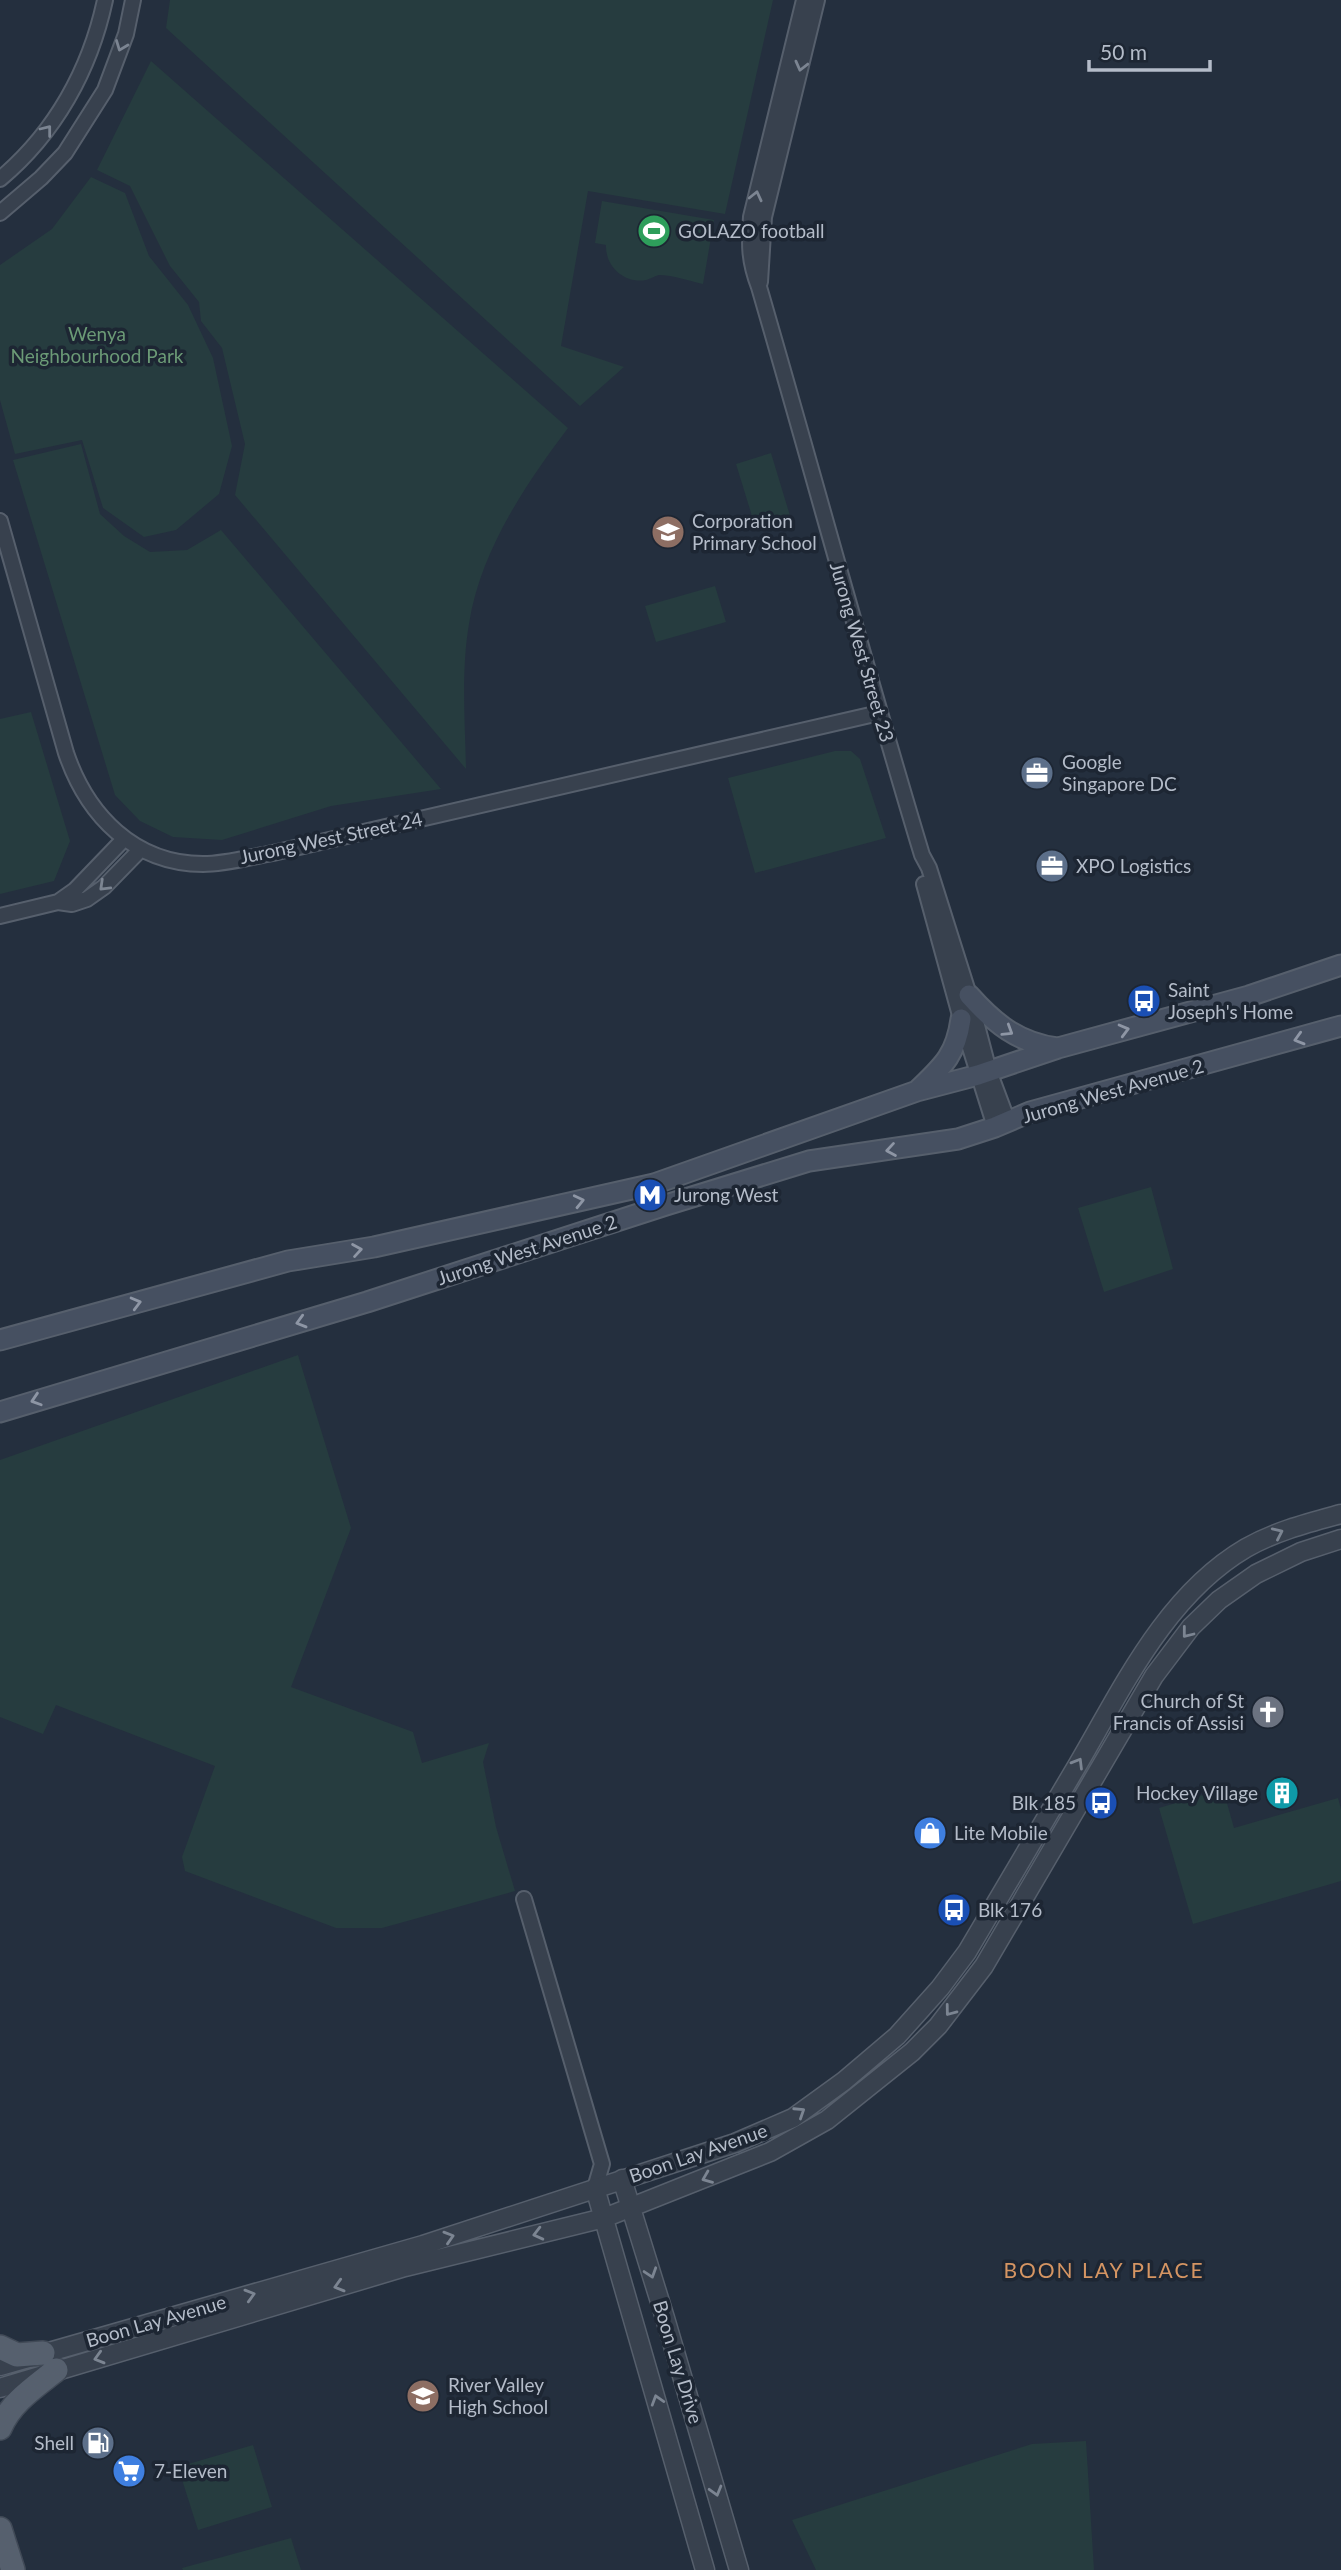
<svg xmlns="http://www.w3.org/2000/svg" width="1341" height="2570" viewBox="0 0 1341 2570" font-family="Lato,sans-serif">
	<style>
		.green { fill: #263c3f }
		.lines { fill: none; stroke-linecap: round; stroke-linejoin: round }
		.minor-casing { stroke: #565f6c; stroke-width: 18 }
		.tertiary-casing { stroke: #565f6c; stroke-width: 21 }
		.secondary-casing { stroke: #565f6c; stroke-width: 23 }
		.primary-casing { stroke: #414a57; stroke-width: 26 }
		.minor { stroke: #38414e; stroke-width: 14 }
		.tertiary { stroke: #38414e; stroke-width: 18 }
		.secondary { stroke: #465061; stroke-width: 19 }
		.primary { stroke: #56606e; stroke-width: 23 }
		.oneway { stroke: #7c8592 }
		.oneway2 { stroke: #8e96a5 }
		.labels { text-anchor: middle; stroke-width: 7; stroke-linejoin: round; paint-order: stroke }
		.poi-label { font-size: 19px; fill: #b4bcc9; stroke: #1d2633; text-anchor: start }
		.park-label { font-size: 19px; fill: #6b9a76; stroke: #1d2633 }
		.street-label { font-size: 19px; fill: #b4bcc9; stroke: #1d2633 }
		.neighbourhood-label { font-size: 21px; letter-spacing: 2px; fill: #d59563; stroke: #1d2633 }
	</style>
	<rect width="100%" height="100%" fill="#242f3e"/>
	<path class="green" d="M 170,0 L 773,0 L 725,214 L 588,191 L 561,346 L 624,367 L 580,406 L 166,28 Z
		M 151,61 L 568,428 C 525,485 480,552 469,624 C 461,671 465,721 466,769 L 235,495 L 245,444 L 222,348 L 201,321 L 199,302 L 170,266 L 130,186 L 97,170 Z
		M 91,177 L 125,193 L 149,256 L 188,305 L 213,358 L 232,446 L 219,494 L 176,530 L 144,537 L 103,508 L 82,440 L 15,454 L 0,400 L 0,265 L 52,229 Z
		M 602,201 L 714,220 L 703,284 C 689,281 673,275 659,275 C 657,275 650,279 646,280 C 624,284 605,266 606,245 L 595,243 Z
		M 81,444 L 100,514 L 124,536 L 150,552 L 187,550 L 221,530 L 441,789 L 331,806 L 222,840 L 173,837 L 140,821 L 115,795 L 13,460 Z
		M 771,453 L 791,519 L 756,529 L 736,464 Z
		M 715,586 L 726,622 L 656,642 L 645,606 Z
		M 31,712 L 70,841 L 54,881 L 0,894 L 0,719 Z
		M 835,751 L 851,751 L 860,759 L 886,838 L 755,873 L 728,778 Z
		M 1151,1187 L 1173,1269 L 1104,1292 L 1078,1208 Z
		M 298,1355 L 351,1528 L 291,1687 L 413,1732 L 422,1763 L 489,1743 L 483,1762 L 496,1827 L 515,1891 L 382,1928 L 336,1928 L 185,1871 L 182,1857 L 215,1766 L 56,1705 L 43,1734 L 0,1717 L 0,1460 Z
		M 1223,1789 L 1234,1828 L 1338,1798 L 1341,1809 L 1341,1881 L 1193,1924 L 1159,1808 Z
		M 1086,2441 L 1094,2570 L 816,2570 L 792,2520 L 1032,2444 Z
		M 253,2445 L 272,2507 L 198,2530 L 178,2467 Z
		M 291,2538 L 301,2570 L 183,2570 L 182,2568 Z"/>
	<g class="lines">
		<defs>
			<path id="minor" d="M 804,0 L 751,217 C 749,245 749,261 759,287 C 814,476 865,667 922,855 L 929,868 L 969,995 L 989,1071 L 1008,1122
				M 0,179 C 55,133 90,70 105,0
				M 0,213 L 41,178 L 65,153 L 105,90 L 126,34 L 133,0
				M 760,282 L 764,217 L 817,0
				M 0,521 L 66,753 C 87,815 134,864 203,864 C 226,864 250,857 273,853 L 879,713
				M 924,884 L 961,1019 L 995,1127
				M 58,902 L 75,890 L 124,839
				M 0,916 L 58,902 L 72,904 L 87,899 L 104,887 L 140,850
				M 524,1899 L 602,2164 L 595,2188"/>
			<path id="tertiary" d="M 622,2179 L 665,2318 L 739,2570
				M 595,2188 L 705,2570
				M 0,2366 L 423,2245 L 735,2143 L 793,2118 L 844,2081 L 897,2036 L 940,1988 L 967,1952 C 1004,1889 1041,1826 1078,1764 C 1123,1687 1166,1595 1246,1548 C 1276,1531 1308,1523 1341,1514
				M 0,2388 L 405,2267 L 604,2218 L 770,2152 L 827,2120 L 912,2052 L 938,2026 L 984,1966 L 1154,1676 L 1191,1627 L 1219,1600 L 1256,1574 L 1301,1552 L 1341,1539"/>
			<path id="secondary" d="M 969,995 C 994,1023 1018,1043 1057,1048
				M 918,1090 C 943,1066 956,1055 961,1019
				M 0,1340 L 288,1261 L 374,1247 L 654,1184 L 917,1091 L 978,1075 L 1058,1048 L 1249,996 L 1341,965
				M 0,1412 L 367,1302 L 666,1205 L 809,1161 L 958,1139 L 995,1127 L 1030,1112 L 1341,1026"/>
			<path id="primary" d="M 0,2347 L 17,2355 L 43,2353
				M 0,2428 C 11,2402 35,2387 56,2370
				M 0,2529 L 13,2570"/>
		</defs>
		<use href="#minor" class="minor-casing"/>
		<use href="#tertiary" class="tertiary-casing"/>
		<use href="#secondary" class="secondary-casing"/>
		<use href="#primary" class="primary-casing"/>
		<use href="#minor" class="minor"/>
		<use href="#tertiary" class="tertiary"/>
		<use href="#secondary" class="secondary"/>
		<use href="#primary" class="primary"/>
	</g>
	<defs><path id="oneway-chevron" d="M-2-3.5L2.5 0L-2 3.5" fill="none" stroke-width="1.6" stroke-linecap="round" stroke-linejoin="round" transform="scale(1.75)"/></defs>
	<g class="oneway">
		<use href="#oneway-chevron" transform="translate(121 46) rotate(111)"/>
		<use href="#oneway-chevron" transform="translate(801 66) rotate(104)"/>
		<use href="#oneway-chevron" transform="translate(47 130) rotate(-52)"/>
		<use href="#oneway-chevron" transform="translate(756 196) rotate(-77)"/>
		<use href="#oneway-chevron" transform="translate(104 886) rotate(136)"/>
		<use href="#oneway-chevron" transform="translate(1278 1533) rotate(-25)"/>
		<use href="#oneway-chevron" transform="translate(1187 1633) rotate(128)"/>
		<use href="#oneway-chevron" transform="translate(1078 1763) rotate(-59)"/>
		<use href="#oneway-chevron" transform="translate(950 2011) rotate(127)"/>
		<use href="#oneway-chevron" transform="translate(800 2112) rotate(-33)"/>
		<use href="#oneway-chevron" transform="translate(707 2178) rotate(158)"/>
		<use href="#oneway-chevron" transform="translate(538 2234) rotate(166)"/>
		<use href="#oneway-chevron" transform="translate(449 2237) rotate(-17)"/>
		<use href="#oneway-chevron" transform="translate(651 2273) rotate(72)"/>
		<use href="#oneway-chevron" transform="translate(339 2286) rotate(164)"/>
		<use href="#oneway-chevron" transform="translate(250 2295) rotate(-16)"/>
		<use href="#oneway-chevron" transform="translate(99 2358) rotate(164)"/>
		<use href="#oneway-chevron" transform="translate(657 2400) rotate(-107)"/>
		<use href="#oneway-chevron" transform="translate(716 2491) rotate(74)"/>
	</g>
	<g class="oneway2">
		<use href="#oneway-chevron" transform="translate(1124 1030) rotate(-15)"/>
		<use href="#oneway-chevron" transform="translate(1008 1031) rotate(32)"/>
		<use href="#oneway-chevron" transform="translate(1299 1039) rotate(164)"/>
		<use href="#oneway-chevron" transform="translate(891 1150) rotate(171)"/>
		<use href="#oneway-chevron" transform="translate(579 1201) rotate(-13)"/>
		<use href="#oneway-chevron" transform="translate(357 1250) rotate(-9)"/>
		<use href="#oneway-chevron" transform="translate(136 1303) rotate(-15)"/>
		<use href="#oneway-chevron" transform="translate(301 1322) rotate(164)"/>
		<use href="#oneway-chevron" transform="translate(36 1400) rotate(162)"/>
	</g>
	<defs>
		<symbol id="stadium-disc" viewBox="-11 -11 22 22"><circle r="9.5" fill="#2e9e5b" stroke="#1d2633"/><path d="M0-5a6.5 5 0 1 0 0 10a6.5 5 0 1 0 0-10ZM-3.5-1.8h7v3.6h-7Z" fill="#fff"/></symbol>
		<symbol id="school-disc" viewBox="-11 -11 22 22"><circle r="9.5" fill="#8d6e63" stroke="#1d2633"/><path d="M0-5L7-2L0 1L-7-2ZM-4 1L0 2.5L4 1V4Q0 6-4 4Z" fill="#fff"/></symbol>
		<symbol id="office-disc" viewBox="-11 -11 22 22"><circle r="9.5" fill="#5c6f8a" stroke="#1d2633"/><path d="M-6-3h4V-5.5h4V-3h4V5H-6ZM-1-4.5V-3h2v-1.5ZM-6 0V1H6V0Z" fill="#fff"/></symbol>
		<symbol id="bus-disc" viewBox="-11 -11 22 22"><circle r="9.5" fill="#1a4fb4" stroke="#1d2633"/><path d="M-5-6H5V4H4V6H2V4H-2V6H-4V4H-5ZM-3.5-4V0h7V-4ZM-3.5 1.2v1.5H-2V1.2ZM2 1.2v1.5H3.5V1.2Z" fill="#fff"/></symbol>
		<symbol id="metro-disc" viewBox="-11 -11 22 22"><circle r="9.5" fill="#1a4fb4" stroke="#1d2633"/><path d="M-5.5 5V-5H-3L0 0L3-5H5.5V5H3V-.5L0 4L-3-.5V5Z" fill="#fff"/></symbol>
		<symbol id="church-disc" viewBox="-11 -11 22 22"><circle r="9.5" fill="#6b7280" stroke="#1d2633"/><path d="M-1.2-6h2.4v3.5h3.3v2.4h-3.3V6h-2.4V-.1h-3.3v-2.4h3.3Z" fill="#fff"/></symbol>
		<symbol id="building-disc" viewBox="-11 -11 22 22"><circle r="9.5" fill="#0f9aa8" stroke="#1d2633"/><path d="M-4-6H4V6H1V3H-1V6H-4ZM-2.5-4.3h1.7v1.8h-1.7ZM.8-4.3h1.7v1.8H.8ZM-2.5-1h1.7V.8h-1.7ZM.8-1h1.7V.8H.8Z" fill="#fff"/></symbol>
		<symbol id="shop-disc" viewBox="-11 -11 22 22"><circle r="9.5" fill="#3f7fe0" stroke="#1d2633"/><path d="M-5-2.5h2.3a2.7 3.5 0 0 1 5.4 0H5L5.5 6h-11ZM-1.5-2.5h3a1.5 2.3 0 0 0-3 0Z" fill="#fff"/></symbol>
		<symbol id="fuel-disc" viewBox="-11 -11 22 22"><circle r="9.5" fill="#5c6f8a" stroke="#1d2633"/><path d="M-5.5-6h7V0h2V4h1.3V-2.5L3-4.5l.8-.8L6-3V5H2.5V1h-1V6h-7ZM-4.2-4.7v3.2H.2V-4.7Z" fill="#fff"/></symbol>
		<symbol id="supermarket-disc" viewBox="-11 -11 22 22"><circle r="9.5" fill="#3f7fe0" stroke="#1d2633"/><path d="M-6-5.5h2.5l.6 2H6L4.5 2H-2.5L-4.4-4H-6ZM-1.5 3.2a1.3 1.3 0 1 0 .1 0ZM3 3.2a1.3 1.3 0 1 0 .1 0Z" fill="#fff"/></symbol>
	</defs>
	<g fill-rule="evenodd">
		<use href="#stadium-disc" x="635" y="212" width="38" height="38"/>
		<use href="#school-disc" x="649" y="513" width="38" height="38"/>
		<use href="#office-disc" x="1018" y="754" width="38" height="38"/>
		<use href="#office-disc" x="1033" y="847" width="38" height="38"/>
		<use href="#bus-disc" x="1125" y="982" width="38" height="38"/>
		<use href="#metro-disc" x="631" y="1176" width="38" height="38"/>
		<use href="#church-disc" x="1249" y="1693" width="38" height="38"/>
		<use href="#building-disc" x="1263" y="1774" width="38" height="38"/>
		<use href="#bus-disc" x="1082" y="1784" width="38" height="38"/>
		<use href="#shop-disc" x="911" y="1814" width="38" height="38"/>
		<use href="#bus-disc" x="935" y="1891" width="38" height="38"/>
		<use href="#school-disc" x="404" y="2377" width="38" height="38"/>
		<use href="#fuel-disc" x="79" y="2424" width="38" height="38"/>
		<use href="#supermarket-disc" x="110" y="2452" width="38" height="38"/>
	</g>
	<g class="labels">
		<g class="poi-label">
			<text x="678" y="238">GOLAZO football</text>
			<text x="692" y="528">Corporation<tspan x="692" dy="22">Primary School</tspan></text>
			<text x="1062" y="769">Google<tspan x="1062" dy="22">Singapore DC</tspan></text>
			<text x="1076" y="873">XPO Logistics</text>
			<text x="1168" y="997">Saint<tspan x="1168" dy="22">Joseph's Home</tspan></text>
			<text x="674" y="1202">Jurong West</text>
			<text x="1244" y="1708" text-anchor="end">Church of St<tspan x="1244" dy="22">Francis of Assisi</tspan></text>
			<text x="1258" y="1800" text-anchor="end">Hockey Village</text>
			<text x="1076" y="1810" text-anchor="end">Blk 185</text>
			<text x="954" y="1840">Lite Mobile</text>
			<text x="978" y="1917">Blk 176</text>
			<text x="448" y="2392">River Valley<tspan x="448" dy="22">High School</tspan></text>
			<text x="74" y="2450" text-anchor="end">Shell</text>
			<text x="154" y="2478">7-Eleven</text>
		</g>
		<g class="park-label">
			<text x="97" y="341">Wenya<tspan x="97" dy="22">Neighbourhood Park</tspan></text>
		</g>
		<g class="street-label">
			<text transform="translate(862 652) rotate(74)" y="7">Jurong West Street 23</text>
			<text transform="translate(331 838) rotate(-12)" y="7">Jurong West Street 24</text>
			<text transform="translate(1113 1091) rotate(-16)" y="7">Jurong West Avenue 2</text>
			<text transform="translate(527 1250) rotate(-18)" y="7">Jurong West Avenue 2</text>
			<text transform="translate(698 2153) rotate(-19)" y="7">Boon Lay Avenue</text>
			<text transform="translate(156 2321) rotate(-16)" y="7">Boon Lay Avenue</text>
			<text transform="translate(678 2362) rotate(73)" y="7">Boon Lay Drive</text>
		</g>
		<g class="neighbourhood-label">
			<text x="1104" y="2278">BOON LAY PLACE</text>
		</g>
	</g>
	<path d="M1089 60v10h121v-10" fill="none" stroke="#b4bcc9" stroke-width="3.5"/>
	<text x="1100" y="60" font-size="21" fill="#b4bcc9" stroke="#1d2633" stroke-width="5" paint-order="stroke">50 m</text>
</svg>
